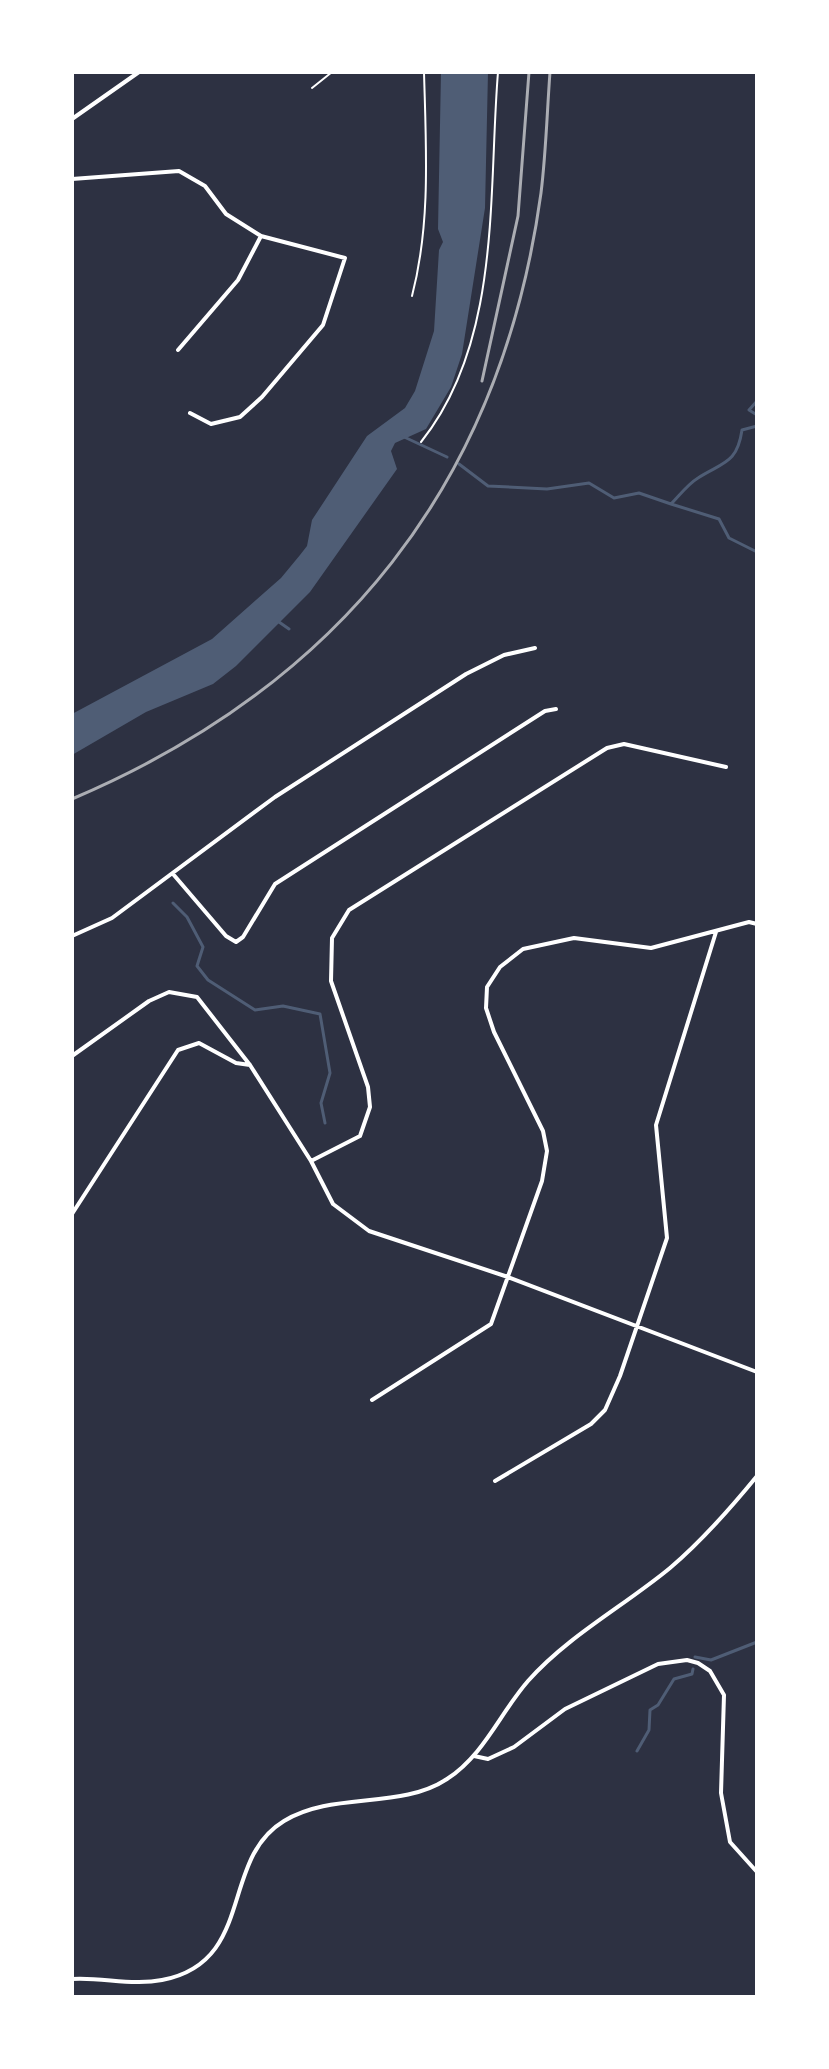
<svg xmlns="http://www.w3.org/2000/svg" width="829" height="2069" viewBox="0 0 829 2069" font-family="'Golos Text',sans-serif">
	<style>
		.water { fill: #4f5d75 }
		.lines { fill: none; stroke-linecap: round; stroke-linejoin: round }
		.stream { stroke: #4f5d75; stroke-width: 3 }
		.path { stroke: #fff; stroke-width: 2 }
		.minor { stroke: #fff; stroke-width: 4 }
		.tertiary { stroke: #fff; stroke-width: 4 }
		.rail { stroke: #abadb3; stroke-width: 3 }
	</style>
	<rect width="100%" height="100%" fill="#2d3142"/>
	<path class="water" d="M 441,72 L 488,72 L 485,208 L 462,354 L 451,387 L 426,429 L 395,443 L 391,451 L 397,469 L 310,592 L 236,666 L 213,684 L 146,712 L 72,755 L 72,714 L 212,639 L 281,578 L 300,555 L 307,546 L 312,520 L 367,436 L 405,408 L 415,391 L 434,331 L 439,250 L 443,242 L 438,229 Z"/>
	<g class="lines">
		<path class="stream" d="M 757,401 L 749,410 L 757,415
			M 402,436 L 447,457
			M 459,464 L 488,486 L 547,489 L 589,483 L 614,498 L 639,493 L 671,504 C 679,496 688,484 698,478 C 723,462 737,464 742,430 L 757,426
			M 671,504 L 719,519 L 729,538 L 757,552
			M 279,622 L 289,629
			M 173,903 L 187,917 L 203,947 L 197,966 L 208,980 L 255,1010 L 283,1006 L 320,1014 L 330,1073 L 321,1103 L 325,1123
			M 695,1657 L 711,1660 L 757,1642
			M 637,1751 L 649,1730 L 650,1710 L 658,1705 L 674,1679 L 692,1674 L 693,1669"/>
		<path class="path" d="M 312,88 L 332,72
			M 412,296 C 431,223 426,147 424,72
			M 421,442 C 502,341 488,193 498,72"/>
		<path class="minor" d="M 72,119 L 139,72
			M 72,179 L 179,171 L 205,186 L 226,214 L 261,236 L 345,258 L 323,325 L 262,397 L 240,417 L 211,424 L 190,413
			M 178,350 L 238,280 L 261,236
			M 173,874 L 226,936 L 236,942 L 243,937 L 275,884 L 545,711 L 556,709
			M 72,936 L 112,918 L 275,797 L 466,674 L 504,655 L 535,648
			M 72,1056 L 149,1001 L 169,992 L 197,997 L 250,1065 L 311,1161 L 333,1204 L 369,1231 L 508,1277 L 757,1372
			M 311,1161 L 360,1136 L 370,1107 L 368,1087 L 331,981 L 332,938 L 349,910 L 607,748 L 624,744 L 726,767
			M 72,1214 L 178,1050 L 199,1043 L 236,1063 L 250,1065
			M 372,1400 L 491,1324 L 542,1181 L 547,1151 L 543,1131 L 494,1032 L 486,1008 L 487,987 L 500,967 L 523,949 L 574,938 L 651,948 L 749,922 L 757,924
			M 495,1481 L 591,1424 L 605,1410 L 620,1376 L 667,1238 L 656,1125 L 716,932
			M 474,1756 L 488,1759 L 514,1747 L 565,1709 L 658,1664 L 687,1660 L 698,1663 L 710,1671 L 724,1695 L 721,1793 L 730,1842 L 757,1872"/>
		<path class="tertiary" d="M 72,1979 C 102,1977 133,1986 162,1980 C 256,1962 219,1860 284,1821 C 333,1791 400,1810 447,1779 C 484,1755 500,1713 528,1681 C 568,1636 624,1606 670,1568 C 703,1540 730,1509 757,1476"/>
		<path class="rail" d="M 482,381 L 518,216 L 529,72
			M 72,799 C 340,685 501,484 541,193 C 546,153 547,112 550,72"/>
	</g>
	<rect width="829" height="2069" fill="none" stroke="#ffffff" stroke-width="148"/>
</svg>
